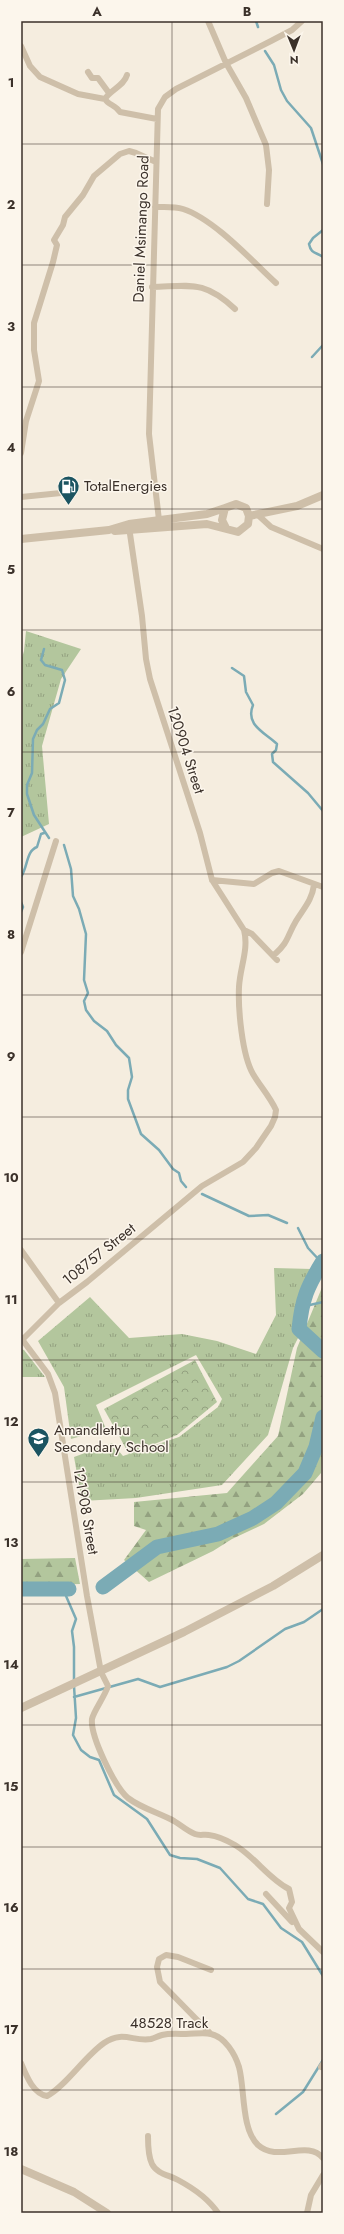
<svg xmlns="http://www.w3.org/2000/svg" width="344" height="2234" viewBox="0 0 344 2234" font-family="Jost,sans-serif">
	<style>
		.grass { fill: url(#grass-tufts) }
		.forest { fill: url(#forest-firs) }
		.park { fill: url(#park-crowns) }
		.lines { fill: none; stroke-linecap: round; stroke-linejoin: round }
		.stream { stroke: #7babb5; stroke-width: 2.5 }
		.river { stroke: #7babb5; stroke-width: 15 }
		.minor { stroke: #cebfa9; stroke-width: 6 }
		.tertiary { stroke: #cebfa9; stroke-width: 8 }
		.grid { fill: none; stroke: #3b312a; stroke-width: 1; stroke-opacity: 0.55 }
		.labels { text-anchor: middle; stroke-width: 3; stroke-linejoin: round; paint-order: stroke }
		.street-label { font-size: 15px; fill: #3b312a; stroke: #fcf6ec }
		.poi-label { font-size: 15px; fill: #3b312a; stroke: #fcf6ec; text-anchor: start }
		.neatline { fill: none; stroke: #3b312a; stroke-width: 1.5 }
		.grid-label { font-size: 13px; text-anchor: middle; font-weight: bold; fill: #3b312a }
	</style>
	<defs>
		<pattern id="grass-tufts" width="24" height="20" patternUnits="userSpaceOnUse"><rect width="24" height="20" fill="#b3c69d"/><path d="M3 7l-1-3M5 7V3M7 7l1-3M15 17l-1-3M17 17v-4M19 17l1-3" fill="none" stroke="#93a180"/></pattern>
		<pattern id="forest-firs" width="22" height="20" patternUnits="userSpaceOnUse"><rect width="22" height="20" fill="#b3c69d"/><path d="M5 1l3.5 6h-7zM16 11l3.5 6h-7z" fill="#93a180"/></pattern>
		<pattern id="park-crowns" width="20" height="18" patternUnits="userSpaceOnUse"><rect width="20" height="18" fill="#b3c69d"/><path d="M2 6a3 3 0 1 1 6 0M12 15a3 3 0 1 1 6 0" fill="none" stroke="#93a180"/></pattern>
	</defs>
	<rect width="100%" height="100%" fill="#f5eddf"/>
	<path class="grass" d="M 26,631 L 81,649 L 61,679 L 42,746 L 49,824 L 21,837 L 21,661 L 24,651 Z
		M 274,1268 L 312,1269 C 303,1286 289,1319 299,1336 L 293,1348 L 268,1435 L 222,1485 L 136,1498 L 82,1501 L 74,1457 L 112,1443 L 123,1456 L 179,1437 L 218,1407 L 222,1399 L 196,1355 L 96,1405 L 106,1429 L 71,1439 L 64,1387 L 38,1341 L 90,1297 L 129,1338 L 182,1334 L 217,1341 L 256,1354 L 276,1315 Z
		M 21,1349 L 24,1350 L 45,1377 L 21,1377 Z"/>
	<path class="forest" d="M 323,1285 L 323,1442 L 321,1473 L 303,1494 L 264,1524 L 232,1539 L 213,1551 L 149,1582 L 124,1560 L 146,1530 L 134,1526 L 134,1502 L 227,1493 L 278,1436 L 297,1348 Z
		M 75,1558 L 80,1584 L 21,1586 L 21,1559 Z"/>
	<path class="park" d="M 195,1360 L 217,1402 L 177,1435 L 129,1454 L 104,1409 Z"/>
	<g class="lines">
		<path class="stream" d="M 256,21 L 258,27
			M 265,51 L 274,65 L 281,90 L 287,101 L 311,128 L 323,164
			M 323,230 L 313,238 L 309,244 C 311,254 316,252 323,257
			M 312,357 L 323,345
			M 44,649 L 41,660 L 45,665 L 62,670 L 65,680 L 59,703 L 50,709 L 43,724 L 37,730 L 33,739 L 32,773 L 27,785 L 27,794 L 34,815 L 49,838
			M 232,668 L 244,676 L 246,692 L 253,705 C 245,725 264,732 277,744 L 276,750 L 272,754 L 273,762 L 308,793 L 323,811
			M 64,845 L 71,869 L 73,896 L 79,909 L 86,934 L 84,980 L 88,993 L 84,1001 L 86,1010 L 94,1021 L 107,1031 L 116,1045 L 129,1058 L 132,1077 L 128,1090 L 128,1099 L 141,1134 L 159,1150 L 173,1169 L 179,1173 L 181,1181 L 186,1187
			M 21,877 C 28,867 26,851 37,847 L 41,834 L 44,833
			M 21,902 L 23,907 L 21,912
			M 202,1194 L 249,1216 L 268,1215 L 287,1223
			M 298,1228 L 308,1248 L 322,1263
			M 301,1307 L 323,1302
			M 63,1589 L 76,1619 L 72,1631 L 74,1647 L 74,1681
			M 74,1686 L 76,1718 L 73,1735 L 81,1750 L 90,1757 L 99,1760 L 114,1795 L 147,1819 L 170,1855 L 180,1858 L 197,1859 L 220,1868 L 248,1899 L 263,1904 L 281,1928 L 302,1942 L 323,1976
			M 74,1697 L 138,1679 L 160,1687 L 227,1667 L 239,1661 L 285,1629 L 304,1622 L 323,1609
			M 276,2114 L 303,2092 L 323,2060"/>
		<path class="river" d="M 323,1261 C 307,1287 302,1299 299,1329 L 323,1351
			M 103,1587 L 157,1547 L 218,1534 L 253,1518 L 276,1503 L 305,1473 L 316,1447 L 323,1417
			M 21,1589 L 69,1589"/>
		<path class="minor" d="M 208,21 L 226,63 L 246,98 L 266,145 L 269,170 L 267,204
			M 21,46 L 30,66 L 40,77 L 78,94 L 105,99
			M 88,72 L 92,78 L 98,78 L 109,93
			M 127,75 C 124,86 110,90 105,99 C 108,105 116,105 120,112 L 157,119
			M 155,207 C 164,207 174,206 183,209 C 214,219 252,261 276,283
			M 152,287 C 191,286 204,280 235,309
			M 21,453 L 26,421 L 39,381 L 34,350 L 34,323 L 53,262 L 57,245 L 54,240 L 63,225 L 65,217 L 83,195 L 94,176 L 120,154 L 129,151 L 136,153 L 156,162
			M 21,497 L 61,493
			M 258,515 L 271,527 L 323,549
			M 159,520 L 149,434 L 158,109 L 165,97 L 176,89 L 271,41 L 292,30 L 302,21
			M 129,527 L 142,616 L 146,659 L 150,679 L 200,833 L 212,880 L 244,930 L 252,934 L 277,960
			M 212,880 L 254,884 L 272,873 L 279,871 L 323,887
			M 21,952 L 56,841
			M 274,955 C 289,942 287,936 296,921 C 304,908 312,900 314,885
			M 21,1250 L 59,1303
			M 21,1338 L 48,1374 L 55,1393 L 87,1596 L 101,1672 L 108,1686 C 105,1696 93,1712 92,1719 C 90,1736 115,1787 128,1798 C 141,1808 159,1813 174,1821 C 181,1825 187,1831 195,1834 C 200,1836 204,1834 209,1835 C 217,1836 228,1841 235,1845 C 255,1857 269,1879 289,1889 L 292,1902 L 289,1908 L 299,1929 L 323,1952
			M 21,1341 L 59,1303 L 87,1282 L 202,1186 L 243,1162 L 256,1148 L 271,1126 L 275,1117 L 276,1110 C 270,1097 260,1086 253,1074 C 242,1055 238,1009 239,987 C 240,967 249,949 244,930
			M 266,1894 L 292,1922
			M 210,2033 L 160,1982 L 157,1967 L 159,1959 L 166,1955 L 178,1957 L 211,1970
			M 21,2063 C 26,2075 33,2094 47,2096 C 65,2087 85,2056 104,2043 C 123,2030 133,2042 151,2039 C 155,2038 158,2036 162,2035 C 170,2033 179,2034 186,2034 C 194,2034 204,2032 211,2034 C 225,2037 235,2054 239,2067 C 245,2089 241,2129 258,2145 C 278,2163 307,2139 323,2158
			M 321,2067 L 323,2064
			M 148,2136 C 148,2145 148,2156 152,2164 C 157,2174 169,2175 178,2180 C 193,2188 208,2198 218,2213
			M 307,2213 L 311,2195 L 323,2175"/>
		<path class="tertiary" d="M 249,516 L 297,506 L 323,495
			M 115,531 L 207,524 L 238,532 L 248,524 L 249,516 L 246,508 L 236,504 L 225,508 L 222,520 L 226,528
			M 21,539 L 109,530 L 129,524 L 207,514 L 225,508
			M 21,1708 L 184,1632 L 273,1586 L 323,1555
			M 21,2169 L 74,2192 L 107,2213"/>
	</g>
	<path class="grid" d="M 172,21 L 172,2213M 21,144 L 323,144M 21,265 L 323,265M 21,387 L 323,387M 21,509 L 323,509M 21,630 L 323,630M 21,752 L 323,752M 21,874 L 323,874M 21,995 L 323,995M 21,1117 L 323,1117M 21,1239 L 323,1239M 21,1360 L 323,1360M 21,1482 L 323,1482M 21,1604 L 323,1604M 21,1725 L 323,1725M 21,1847 L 323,1847M 21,1969 L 323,1969M 21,2090 L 323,2090"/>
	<defs>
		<symbol id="fuel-pin" viewBox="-11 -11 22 30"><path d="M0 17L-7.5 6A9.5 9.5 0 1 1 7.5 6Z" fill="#1b5461" stroke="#fcf6ec"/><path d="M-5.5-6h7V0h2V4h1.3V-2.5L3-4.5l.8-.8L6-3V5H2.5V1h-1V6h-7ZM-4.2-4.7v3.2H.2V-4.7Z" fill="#fff"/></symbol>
		<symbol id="school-pin" viewBox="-11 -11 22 30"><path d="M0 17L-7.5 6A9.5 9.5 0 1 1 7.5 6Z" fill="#1b5461" stroke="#fcf6ec"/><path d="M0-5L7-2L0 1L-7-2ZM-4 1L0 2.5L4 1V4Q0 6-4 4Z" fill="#fff"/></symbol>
	</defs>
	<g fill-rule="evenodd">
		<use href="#fuel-pin" x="56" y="474" width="25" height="34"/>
		<use href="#school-pin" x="26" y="1426" width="25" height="34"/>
	</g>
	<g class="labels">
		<g class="street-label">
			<text transform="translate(141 229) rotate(-88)" y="5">Daniel Msimango Road</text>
			<text transform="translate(186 750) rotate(72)" y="5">120904 Street</text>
			<text transform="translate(99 1254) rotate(-39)" y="5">108757 Street</text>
			<text transform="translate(86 1511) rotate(80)" y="5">121908 Street</text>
			<text x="169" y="2028">48528 Track</text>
		</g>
		<g class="poi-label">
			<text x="84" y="491">TotalEnergies</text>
			<text x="54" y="1435">Amandlethu<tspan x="54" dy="17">Secondary School</tspan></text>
		</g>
	</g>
	<rect width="344" height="2234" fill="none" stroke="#fcf6ec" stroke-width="44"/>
	<g transform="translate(294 50) rotate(179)" stroke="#fcf6ec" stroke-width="3" paint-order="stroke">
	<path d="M0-3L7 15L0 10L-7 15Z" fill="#3b312a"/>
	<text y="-6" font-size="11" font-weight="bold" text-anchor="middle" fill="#3b312a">N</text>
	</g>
	<rect x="22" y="22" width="300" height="2190" class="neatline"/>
	<g class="grid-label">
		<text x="97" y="16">A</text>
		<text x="247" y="16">B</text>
		<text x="11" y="87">1</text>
		<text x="11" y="209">2</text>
		<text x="11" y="331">3</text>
		<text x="11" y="452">4</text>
		<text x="11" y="574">5</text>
		<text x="11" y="696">6</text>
		<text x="11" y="817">7</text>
		<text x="11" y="939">8</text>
		<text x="11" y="1061">9</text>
		<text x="11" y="1182">10</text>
		<text x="11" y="1304">11</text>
		<text x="11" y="1426">12</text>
		<text x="11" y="1547">13</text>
		<text x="11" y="1669">14</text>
		<text x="11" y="1791">15</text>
		<text x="11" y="1912">16</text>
		<text x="11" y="2034">17</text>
		<text x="11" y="2156">18</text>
	</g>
</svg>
